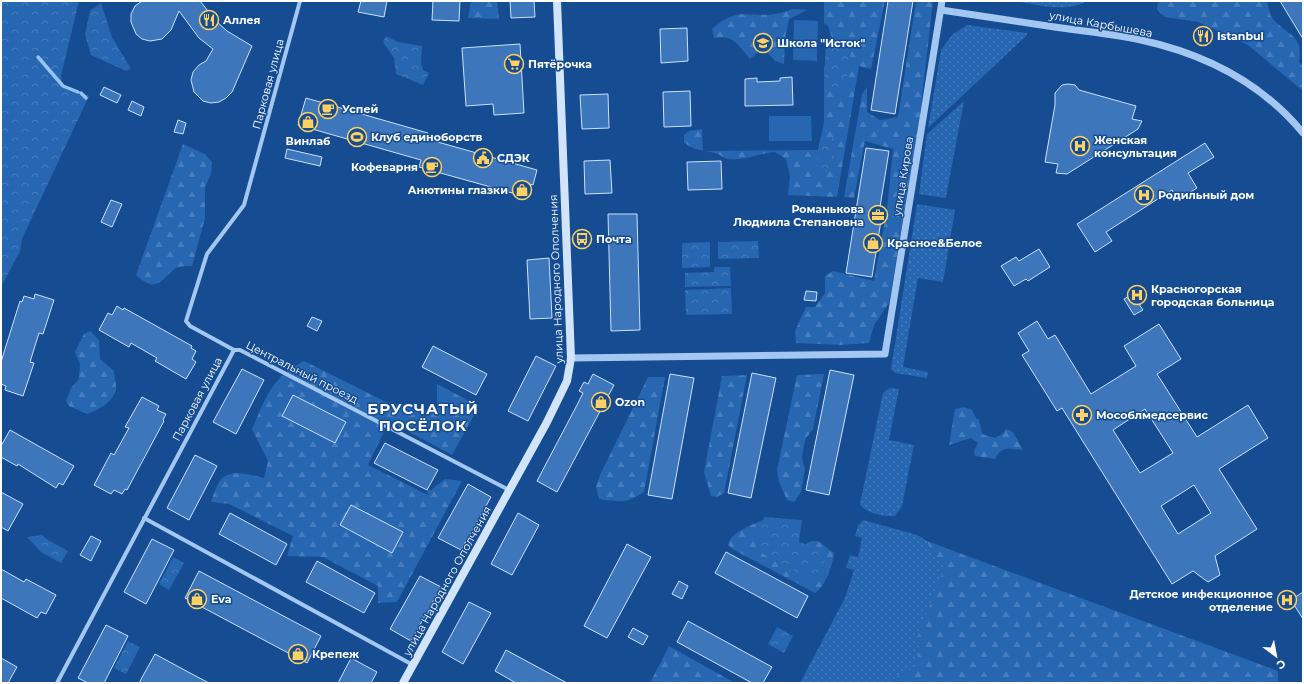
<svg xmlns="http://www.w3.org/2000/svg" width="1304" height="684" viewBox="0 0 1304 684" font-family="Montserrat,sans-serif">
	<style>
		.grass { fill: url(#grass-dots) }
		.forest { fill: url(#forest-firs); fill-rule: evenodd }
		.park { fill: url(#park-crowns) }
		.pitch { fill: #2766b1 }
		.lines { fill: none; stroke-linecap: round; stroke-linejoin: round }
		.stream { stroke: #96c2f4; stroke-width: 3.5 }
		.building { fill: #3d76ba; stroke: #cae1fc; fill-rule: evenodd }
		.minor { stroke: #a3c7f1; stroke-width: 4 }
		.tertiary { stroke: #a3c7f1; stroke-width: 7 }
		.secondary { stroke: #d2e4fb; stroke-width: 8 }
		.labels { text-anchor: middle; stroke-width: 3; stroke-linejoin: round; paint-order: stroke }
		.poi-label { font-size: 11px; font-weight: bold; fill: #fff; stroke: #154c92; text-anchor: start }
		.street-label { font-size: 11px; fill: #fff; stroke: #154c92 }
		.district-label { font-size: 15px; font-weight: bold; letter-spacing: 1px; fill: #fff; stroke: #154c92 }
	</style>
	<defs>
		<pattern id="grass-dots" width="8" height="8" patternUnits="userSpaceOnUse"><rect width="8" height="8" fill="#2766b1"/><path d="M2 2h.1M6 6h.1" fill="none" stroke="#477dbd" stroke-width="1.8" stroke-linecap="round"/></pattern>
		<pattern id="forest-firs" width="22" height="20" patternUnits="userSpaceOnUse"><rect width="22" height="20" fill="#2766b1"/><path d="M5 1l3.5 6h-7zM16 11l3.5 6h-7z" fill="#477dbd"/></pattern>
		<pattern id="park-crowns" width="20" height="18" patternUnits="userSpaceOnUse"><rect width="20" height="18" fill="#2766b1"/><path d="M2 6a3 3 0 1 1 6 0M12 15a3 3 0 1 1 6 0" fill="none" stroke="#477dbd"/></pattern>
	</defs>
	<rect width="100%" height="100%" fill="#154c92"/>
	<path class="grass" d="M 1014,1 L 1088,1 C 1064,13 1040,5 1014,1 Z
		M 967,25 L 1027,33 L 1026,36 L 928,128 L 941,50 L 952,35 Z
		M 964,101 L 946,197 L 945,198 L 919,194 L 927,134 Z
		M 917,204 L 955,210 L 943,282 L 918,278 L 903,367 L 928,372 L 927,378 L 895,373 L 891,369 Z
		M 890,388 L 899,389 L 889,440 L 914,445 L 902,506 L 895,516 C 885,517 864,513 860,504 L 883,393 Z
		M 863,520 L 917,535 L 927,541 L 930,550 L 945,567 L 914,669 L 896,677 L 892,683 L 800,683 L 845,598 L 854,570 L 846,568 L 850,555 L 858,557 L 862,538 L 855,536 L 858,526 Z"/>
	<path class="forest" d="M 471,1 L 497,1 L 499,19 L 468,18 Z
		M 824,1 L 885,1 L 871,69 L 859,66 L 837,197 L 788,195 L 790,176 L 786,159 L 775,152 C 760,153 744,161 729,159 C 724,159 720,154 715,153 C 703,150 693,151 684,142 L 684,135 L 689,131 L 702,129 L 703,151 L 818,150 L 824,122 L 824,67 L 831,50 L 832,38 L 828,26 L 824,23 Z
		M 916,1 L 933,1 L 919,124 L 889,303 L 874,325 L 869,343 L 840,345 L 796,343 L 795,331 L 806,307 L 815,307 L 825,293 L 825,276 L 833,271 L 874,281 L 887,209 L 893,149 L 865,141 L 854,198 L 844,197 L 862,94 L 867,87 L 867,112 L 880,120 L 898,117 Z
		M 1158,1 L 1267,1 C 1268,6 1269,14 1273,19 C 1288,36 1304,35 1299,62 L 1303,66 L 1303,91 L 1248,45 L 1198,22 L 1165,17 L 1157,10 Z
		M 793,9 L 807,10 L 789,19 L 785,39 L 784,64 L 775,61 L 763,48 L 750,59 C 738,45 734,34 714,38 L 712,29 C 739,6 744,18 775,14 C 781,13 787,11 793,9 Z
		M 183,144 L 205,154 L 212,162 L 211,174 L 205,187 L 205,218 L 192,266 C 187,266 180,266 176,268 C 160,279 158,295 136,275 Z
		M 90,331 L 99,340 L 100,359 L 114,371 C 114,376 117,385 116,390 C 112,403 98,410 87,414 L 69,406 L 66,401 L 71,388 L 79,379 L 80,364 L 75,352 L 84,334 Z
		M 304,361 L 386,402 L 437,412 L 437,384 L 479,406 L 452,455 L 389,421 L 368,465 L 428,495 L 427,490 L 431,490 L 445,479 L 462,481 L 397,602 L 378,603 L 378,586 L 323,557 L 287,556 L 293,536 L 229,504 L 211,502 C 213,495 216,488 219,482 C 228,467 251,475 264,478 L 268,461 L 252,429 C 267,396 270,379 304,361 ZM 282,416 L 346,422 L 346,423 L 335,443 ZM 351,505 L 392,553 L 340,525 Z
		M 824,374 L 813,429 L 806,438 L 804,445 L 802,458 L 805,469 L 801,492 L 794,502 L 787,500 L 779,482 L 777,470 L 797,375 Z
		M 747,375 L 724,493 L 717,497 L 711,496 L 704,472 L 722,376 Z
		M 648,377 L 665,377 L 644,492 C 625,504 622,502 599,499 L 596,487 L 600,475 Z
		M 964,407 L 972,410 L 976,418 L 979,420 L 982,434 L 995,438 L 1002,434 L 1006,429 L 1013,432 L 1023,450 C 1009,449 1002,445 995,459 L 975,456 L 974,451 L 978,443 L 971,438 L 949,445 L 955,409 Z
		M 768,518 L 794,549 L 812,541 L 818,541 L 834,553 C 833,565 825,587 815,593 L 734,550 L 728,545 C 732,530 755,524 768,518 Z
		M 927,541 L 1278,671 L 1278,683 L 892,683 L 896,677 L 914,669 L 920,647 L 915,643 L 945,567 L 930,550 Z
		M 669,646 L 735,683 L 650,683 Z"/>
	<path class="park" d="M 1,1 L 79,1 L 61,76 L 62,84 L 89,96 L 22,239 L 20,251 L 1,287 Z
		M 101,3 L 112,37 L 131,69 L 126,71 L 91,55 L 85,34 L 90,11 Z
		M 386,36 L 398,42 L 422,46 L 421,63 L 423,70 L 429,73 L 423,85 L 396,74 L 394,58 L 383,42 Z
		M 826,38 L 852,42 L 845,91 L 824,88 Z
		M 821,136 L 837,139 L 832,170 L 816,168 Z
		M 758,241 L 759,258 L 718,259 L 718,242 Z
		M 710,242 L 710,267 L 682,268 L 682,243 Z
		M 714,267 L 730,267 L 731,286 L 685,287 L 685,273 L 714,272 Z
		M 731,288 L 732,314 L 686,315 L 685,290 Z
		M 764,517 L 802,520 L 799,542 L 828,552 L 817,583 L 756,550 Z
		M 42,535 L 48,540 L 68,551 L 61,563 L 41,552 L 27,537 Z
		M 173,557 L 184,563 L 169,590 L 159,584 Z
		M 777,627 L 793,636 L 784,653 L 768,644 Z
		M 128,641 L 140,647 L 126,674 L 114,668 Z"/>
	<path class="pitch" d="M 794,20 L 818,21 L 817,61 L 793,60 Z
		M 769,116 L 811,116 L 812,141 L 769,141 Z"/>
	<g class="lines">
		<path class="stream" d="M 38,57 L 63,86 L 78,92
			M 81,93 L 86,98"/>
	</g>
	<path class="building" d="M 142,1 L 200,1 L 216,21 L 227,31 L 252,46 L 232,92 L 226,98 L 219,102 L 211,103 L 203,101 L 194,92 L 191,80 L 193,72 L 199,65 L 206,61 L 213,49 L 199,38 L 179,11 L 171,30 L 162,39 L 150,41 L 142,39 L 136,34 L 131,22 L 131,14 L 135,6 Z
		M 361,1 L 387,1 L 384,17 L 358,12 Z
		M 433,1 L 460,1 L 459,21 L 432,20 Z
		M 510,1 L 534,1 L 535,17 L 511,18 Z
		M 888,1 L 913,1 L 895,114 L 871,110 Z
		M 1280,1 L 1303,1 L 1303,39 Z
		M 687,28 L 688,61 L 661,63 L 660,29 Z
		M 520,44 L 524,113 L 494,115 L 493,104 L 466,106 L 462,48 Z
		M 792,77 L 793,105 L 745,106 L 745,79 L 757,78 L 757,82 L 780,81 L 780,78 Z
		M 1068,84 L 1075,85 L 1079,90 L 1136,106 L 1132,119 L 1142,121 L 1138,129 L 1067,174 L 1056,173 L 1058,164 L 1045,162 L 1055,105 L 1055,93 L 1062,85 Z
		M 104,87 L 121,95 L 117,103 L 100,95 Z
		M 690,91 L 691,126 L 664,127 L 663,92 Z
		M 608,94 L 609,128 L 582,129 L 580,95 Z
		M 306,98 L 428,133 L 427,139 L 537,170 L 533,185 L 526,183 L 523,196 L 419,167 L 421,160 L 298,125 Z
		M 132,101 L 144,107 L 141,116 L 128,110 Z
		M 178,120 L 186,123 L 183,134 L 174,132 Z
		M 1205,143 L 1214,157 L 1188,173 L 1197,188 L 1178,200 L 1172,190 L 1106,232 L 1112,241 L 1095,252 L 1077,224 Z
		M 866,148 L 889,151 L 880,207 L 883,208 L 872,277 L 846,273 Z
		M 287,149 L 322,157 L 320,166 L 285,158 Z
		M 610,160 L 612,193 L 585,194 L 584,161 Z
		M 721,161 L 722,189 L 688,190 L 687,162 Z
		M 111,200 L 122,204 L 112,227 L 101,222 Z
		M 608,214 L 637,214 L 640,330 L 611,331 Z
		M 1039,249 L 1050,267 L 1028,281 L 1026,279 L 1014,286 L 1001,266 L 1016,257 L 1019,261 Z
		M 549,258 L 552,318 L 530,319 L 527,260 Z
		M 806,291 L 817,292 L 816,301 L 804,300 Z
		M 35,294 L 54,300 L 43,334 L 39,333 L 30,362 L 34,363 L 23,396 L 5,390 L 6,386 L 1,384 L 1,362 L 20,301 L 22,302 L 24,296 L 34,299 Z
		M 1132,294 L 1143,310 L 1134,315 L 1124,299 Z
		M 117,306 L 123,310 L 124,308 L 192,346 L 191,348 L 196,351 L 192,359 L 196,362 L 186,379 L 155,361 L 157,358 L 131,343 L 129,347 L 99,330 L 108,313 L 112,315 Z
		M 312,317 L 322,321 L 317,331 L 307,326 Z
		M 1037,321 L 1048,339 L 1055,335 L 1091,394 L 1136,366 L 1124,346 L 1159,324 L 1181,359 L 1157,374 L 1197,437 L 1248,405 L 1268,438 L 1219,469 L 1257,529 L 1215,556 L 1220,575 L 1208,582 L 1193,571 L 1172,584 L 1062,408 L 1057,411 L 1022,355 L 1029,351 L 1018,333 ZM 1145,409 L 1173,453 L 1140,473 L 1113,430 ZM 1194,485 L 1211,513 L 1178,534 L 1161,506 Z
		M 433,346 L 487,374 L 476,395 L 422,367 Z
		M 536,356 L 556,366 L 528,421 L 508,411 Z
		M 242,369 L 264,380 L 236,434 L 213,422 Z
		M 830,370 L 854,375 L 829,495 L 806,490 Z
		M 752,373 L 776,378 L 751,498 L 728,493 Z
		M 593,374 L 614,385 L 557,492 L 537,481 L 577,405 L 583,393 L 579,391 L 584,382 L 588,384 Z
		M 670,374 L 694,378 L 672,499 L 648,495 Z
		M 293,395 L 346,422 L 335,443 L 282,416 Z
		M 142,397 L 159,406 L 157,410 L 166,414 L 163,420 L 164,421 L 127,490 L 125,489 L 122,494 L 114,490 L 111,494 L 94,485 L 111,453 L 114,455 L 129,428 L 125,427 Z
		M 10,430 L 74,466 L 63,485 L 59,483 L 56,488 L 18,464 L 17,466 L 1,457 L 1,446 Z
		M 385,443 L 438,470 L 427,490 L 374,463 Z
		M 195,455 L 217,466 L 189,520 L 167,508 Z
		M 468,484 L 491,497 L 461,550 L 438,538 Z
		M 1,492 L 23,504 L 8,531 L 1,527 Z
		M 351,505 L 403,532 L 392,553 L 340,525 Z
		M 230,513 L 287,544 L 276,565 L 219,534 Z
		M 518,513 L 539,525 L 512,575 L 491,564 Z
		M 91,536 L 101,541 L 91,561 L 80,555 Z
		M 152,539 L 174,550 L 146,604 L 124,592 Z
		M 627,544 L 651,557 L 607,638 L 584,626 Z
		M 726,552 L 808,596 L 797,618 L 715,573 Z
		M 317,561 L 375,593 L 364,613 L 306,582 Z
		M 1,569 L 24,582 L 26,579 L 56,595 L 46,614 L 41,612 L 37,618 L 1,598 Z
		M 199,571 L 321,636 L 307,663 L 185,598 Z
		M 420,576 L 441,587 L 411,641 L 390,629 Z
		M 679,581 L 688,586 L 682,599 L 672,594 Z
		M 1303,592 L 1303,619 L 1291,600 Z
		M 469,602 L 491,613 L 463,664 L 442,652 Z
		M 688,621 L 772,667 L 763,683 L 752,683 L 677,642 Z
		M 106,625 L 128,636 L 104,683 L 88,683 L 78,678 Z
		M 633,628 L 648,636 L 643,645 L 628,637 Z
		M 506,650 L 567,683 L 516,683 L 495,671 Z
		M 155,654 L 190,673 L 209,683 L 139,683 Z
		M 1,658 L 17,667 L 8,683 L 1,683 Z
		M 351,658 L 377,672 L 371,683 L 338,683 Z"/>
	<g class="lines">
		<path class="minor" d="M 234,350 L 240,350 L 509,490
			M 144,518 L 413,665
			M 57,683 L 234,350 L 190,326 L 186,321 L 207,254 L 244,205 L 300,1"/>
		<path class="tertiary" d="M 941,10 C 983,16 1026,23 1069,29 C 1093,32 1118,35 1141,40 C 1205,54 1261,82 1303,133
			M 571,358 L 885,354 L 942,1"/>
		<path class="secondary" d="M 403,683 L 547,422 L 567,381 L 571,358 L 557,1"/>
	</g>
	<defs>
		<symbol id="restaurant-ring" viewBox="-11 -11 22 22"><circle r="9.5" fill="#154c92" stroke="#ffd163" stroke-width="1.5"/><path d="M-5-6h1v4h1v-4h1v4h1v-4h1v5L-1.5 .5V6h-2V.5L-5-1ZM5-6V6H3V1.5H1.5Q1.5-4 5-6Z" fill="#ffd163"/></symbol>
		<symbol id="school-ring" viewBox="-11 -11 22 22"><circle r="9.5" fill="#154c92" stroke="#ffd163" stroke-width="1.5"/><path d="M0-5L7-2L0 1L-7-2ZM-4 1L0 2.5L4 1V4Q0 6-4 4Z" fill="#ffd163"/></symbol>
		<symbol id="supermarket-ring" viewBox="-11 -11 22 22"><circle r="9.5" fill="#154c92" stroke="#ffd163" stroke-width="1.5"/><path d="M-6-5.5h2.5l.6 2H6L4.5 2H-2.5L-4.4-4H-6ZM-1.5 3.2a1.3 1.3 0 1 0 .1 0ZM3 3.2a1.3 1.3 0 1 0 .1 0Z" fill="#ffd163"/></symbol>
		<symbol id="cafe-ring" viewBox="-11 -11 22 22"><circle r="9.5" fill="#154c92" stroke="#ffd163" stroke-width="1.5"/><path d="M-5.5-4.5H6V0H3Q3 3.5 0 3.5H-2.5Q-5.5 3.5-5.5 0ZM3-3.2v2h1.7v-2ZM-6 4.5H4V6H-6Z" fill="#ffd163"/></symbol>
		<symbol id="shop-ring" viewBox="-11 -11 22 22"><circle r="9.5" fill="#154c92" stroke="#ffd163" stroke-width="1.5"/><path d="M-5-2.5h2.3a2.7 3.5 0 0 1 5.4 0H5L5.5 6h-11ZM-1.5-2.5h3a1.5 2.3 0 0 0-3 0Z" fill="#ffd163"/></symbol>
		<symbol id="stadium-ring" viewBox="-11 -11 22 22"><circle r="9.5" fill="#154c92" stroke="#ffd163" stroke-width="1.5"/><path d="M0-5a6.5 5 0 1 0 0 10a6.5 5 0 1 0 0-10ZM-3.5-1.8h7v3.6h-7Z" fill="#ffd163"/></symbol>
		<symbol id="hospital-ring" viewBox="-11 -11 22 22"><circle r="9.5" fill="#154c92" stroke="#ffd163" stroke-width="1.5"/><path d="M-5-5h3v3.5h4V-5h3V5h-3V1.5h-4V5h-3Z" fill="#ffd163"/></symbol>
		<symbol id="civic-ring" viewBox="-11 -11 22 22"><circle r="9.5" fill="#154c92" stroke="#ffd163" stroke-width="1.5"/><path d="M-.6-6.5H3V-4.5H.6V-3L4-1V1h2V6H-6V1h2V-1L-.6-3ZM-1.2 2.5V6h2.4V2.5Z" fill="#ffd163"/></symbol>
		<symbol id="office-ring" viewBox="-11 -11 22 22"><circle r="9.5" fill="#154c92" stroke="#ffd163" stroke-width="1.5"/><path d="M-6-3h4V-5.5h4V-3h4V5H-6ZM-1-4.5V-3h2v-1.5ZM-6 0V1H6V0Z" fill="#ffd163"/></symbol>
		<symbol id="bus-ring" viewBox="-11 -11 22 22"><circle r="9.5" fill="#154c92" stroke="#ffd163" stroke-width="1.5"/><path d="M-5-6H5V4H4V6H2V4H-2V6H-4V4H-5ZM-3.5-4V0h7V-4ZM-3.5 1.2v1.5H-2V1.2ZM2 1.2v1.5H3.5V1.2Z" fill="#ffd163"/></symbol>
		<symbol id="pharmacy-ring" viewBox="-11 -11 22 22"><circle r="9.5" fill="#154c92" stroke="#ffd163" stroke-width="1.5"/><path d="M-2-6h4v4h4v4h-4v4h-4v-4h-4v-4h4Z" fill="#ffd163"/></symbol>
	</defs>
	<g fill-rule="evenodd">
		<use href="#restaurant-ring" x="198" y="9" width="22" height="22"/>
		<use href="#restaurant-ring" x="1192" y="25" width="22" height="22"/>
		<use href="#school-ring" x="752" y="32" width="22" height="22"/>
		<use href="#supermarket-ring" x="503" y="53" width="22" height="22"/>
		<use href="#cafe-ring" x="317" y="98" width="22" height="22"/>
		<use href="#shop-ring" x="297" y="111" width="22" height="22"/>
		<use href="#stadium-ring" x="346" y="126" width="22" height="22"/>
		<use href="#hospital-ring" x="1069" y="135" width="22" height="22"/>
		<use href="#civic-ring" x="472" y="147" width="22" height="22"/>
		<use href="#cafe-ring" x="421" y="156" width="22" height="22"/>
		<use href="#shop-ring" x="511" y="179" width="22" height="22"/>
		<use href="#hospital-ring" x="1133" y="184" width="22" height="22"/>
		<use href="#office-ring" x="867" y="204" width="22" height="22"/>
		<use href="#bus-ring" x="571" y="228" width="22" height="22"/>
		<use href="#shop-ring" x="862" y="232" width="22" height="22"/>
		<use href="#hospital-ring" x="1126" y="284" width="22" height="22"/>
		<use href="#shop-ring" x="590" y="391" width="22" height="22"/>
		<use href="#pharmacy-ring" x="1071" y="404" width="22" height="22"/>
		<use href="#shop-ring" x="186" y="588" width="22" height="22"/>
		<use href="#hospital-ring" x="1276" y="589" width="22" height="22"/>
		<use href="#shop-ring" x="287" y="643" width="22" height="22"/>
	</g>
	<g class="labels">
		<g class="poi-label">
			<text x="223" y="24">Аллея</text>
			<text x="1217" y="40">Istanbul</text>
			<text x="777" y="47">Школа "Исток"</text>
			<text x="528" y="68">Пятёрочка</text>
			<text x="342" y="113">Успей</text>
			<text x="371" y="141">Клуб единоборств</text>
			<text x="1094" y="144">Женская<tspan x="1094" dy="13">консультация</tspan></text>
			<text x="308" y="145" text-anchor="middle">Винлаб</text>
			<text x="497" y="162">СДЭК</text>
			<text x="418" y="171" text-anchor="end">Кофеварня</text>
			<text x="508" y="194" text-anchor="end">Анютины глазки</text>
			<text x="1158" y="199">Родильный дом</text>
			<text x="864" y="213" text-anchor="end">Романькова<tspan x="864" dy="13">Людмила Степановна</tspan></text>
			<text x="596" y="243">Почта</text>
			<text x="887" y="247">Красное&amp;Белое</text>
			<text x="1151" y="293">Красногорская<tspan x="1151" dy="13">городская больница</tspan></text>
			<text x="615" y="406">Ozon</text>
			<text x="1096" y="419">Мособлмедсервис</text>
			<text x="1273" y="598" text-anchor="end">Детское инфекционное<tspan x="1273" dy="13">отделение</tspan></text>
			<text x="211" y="603">Eva</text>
			<text x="312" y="658">Крепеж</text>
		</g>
		<g class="street-label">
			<text transform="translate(1101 24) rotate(10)" y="4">улица Карбышева</text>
			<text transform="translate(268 84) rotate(-75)" y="4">Парковая улица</text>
			<text transform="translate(903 176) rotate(-81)" y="4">улица Кирова</text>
			<text transform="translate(556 279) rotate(-92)" y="4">улица Народного Ополчения</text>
			<text transform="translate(302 372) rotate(27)" y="4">Центральный проезд</text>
			<text transform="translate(197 399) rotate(-62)" y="4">Парковая улица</text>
			<text transform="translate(447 581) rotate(-61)" y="4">улица Народного Ополчения</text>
		</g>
		<g class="district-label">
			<text x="423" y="414">БРУСЧАТЫЙ<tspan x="423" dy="17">ПОСЁЛОК</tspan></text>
		</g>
	</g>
	<rect width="1304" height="684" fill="none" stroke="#ffffff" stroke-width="4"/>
	<g transform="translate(1276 656) rotate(148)" stroke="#154c92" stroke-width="3" paint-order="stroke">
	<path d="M0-3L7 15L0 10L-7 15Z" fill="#ffffff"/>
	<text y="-6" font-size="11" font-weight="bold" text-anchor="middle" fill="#ffffff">С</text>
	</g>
</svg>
